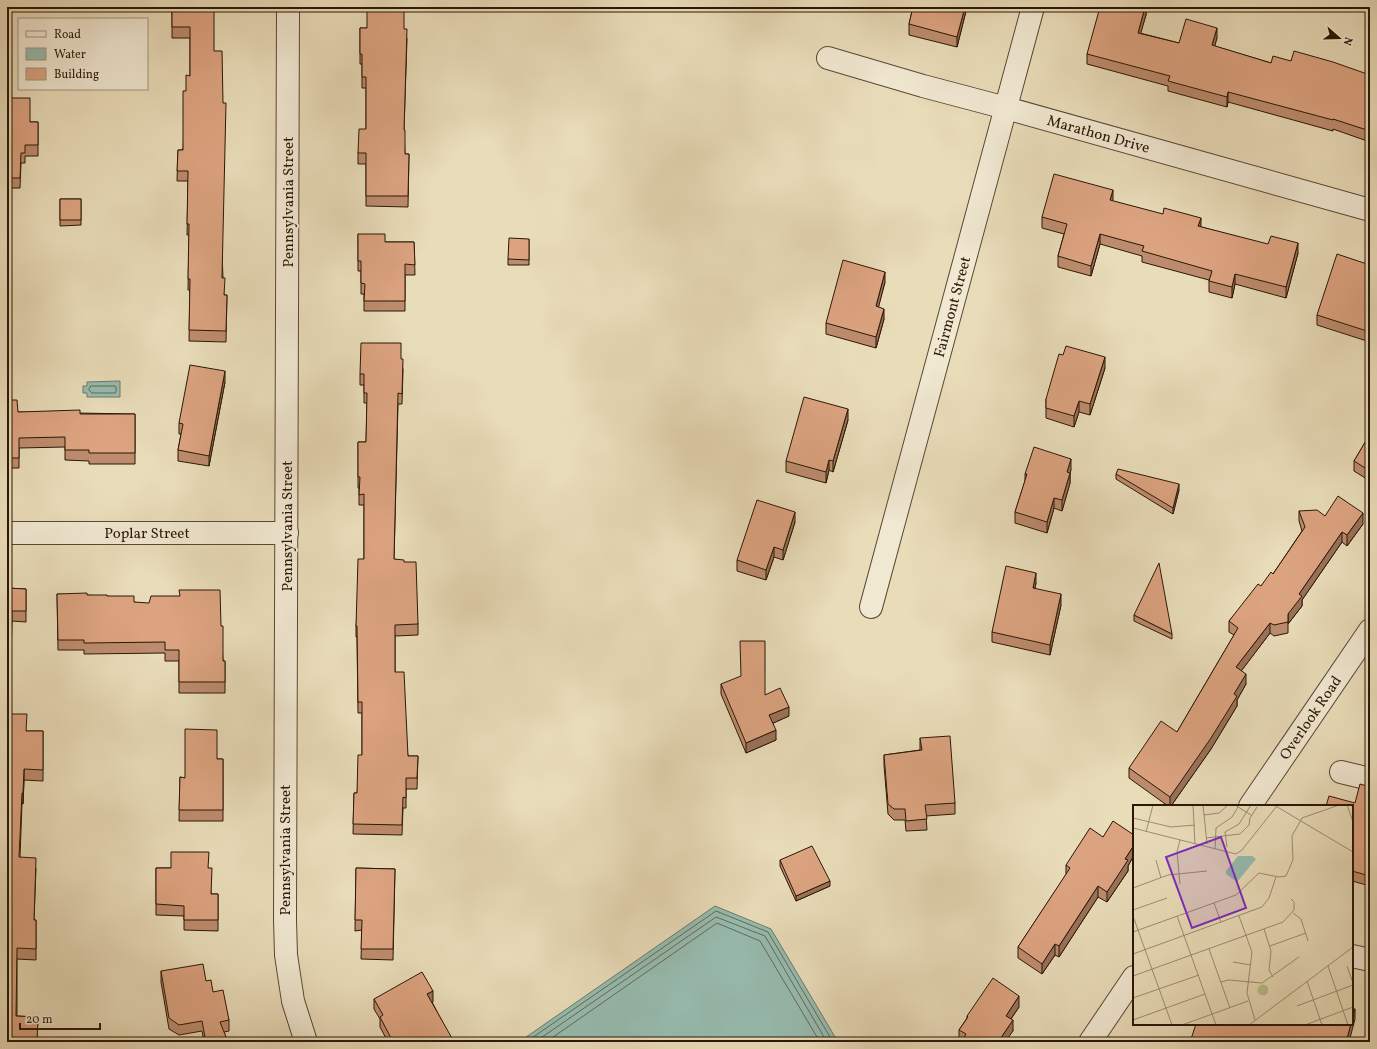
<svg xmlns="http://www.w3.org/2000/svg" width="1377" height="1049" viewBox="0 0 1377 1049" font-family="Vollkorn,serif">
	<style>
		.water { fill: #97bcb0; stroke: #6b7a6c }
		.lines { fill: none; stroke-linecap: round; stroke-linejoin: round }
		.shore { stroke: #606a5b; stroke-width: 1 }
		.minor-casing { stroke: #5a4833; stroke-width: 24 }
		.minor { stroke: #f1e8d2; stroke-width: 22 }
		.wall { fill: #bd8c6e; stroke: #2a1706 }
		.shaded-wall { fill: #9a725a; stroke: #2a1706 }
		.building { fill: #dca380; stroke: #2a1706 }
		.labels { text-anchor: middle; stroke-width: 4; stroke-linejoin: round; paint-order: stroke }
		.street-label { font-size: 15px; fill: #2a1706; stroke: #f1e8d2 }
		.inset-road { fill: none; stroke: #9d8d71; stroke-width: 1 }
		.view { fill: #7b2cbf; fill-opacity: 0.15; stroke: #7b2cbf; stroke-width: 2 }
		.inset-edge { fill: none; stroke: #2a1706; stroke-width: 2 }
	</style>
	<rect width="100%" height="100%" fill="#e9dcb9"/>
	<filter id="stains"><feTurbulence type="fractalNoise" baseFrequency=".005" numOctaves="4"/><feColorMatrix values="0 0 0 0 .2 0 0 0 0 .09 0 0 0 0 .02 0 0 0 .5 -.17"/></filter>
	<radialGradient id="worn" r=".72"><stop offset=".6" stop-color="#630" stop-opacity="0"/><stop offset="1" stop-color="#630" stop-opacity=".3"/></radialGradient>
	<path class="water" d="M 120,381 L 120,397 L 87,397 L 87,393 L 83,393 L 83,386 L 87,386 L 87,382 Z
		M 715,906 L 771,929 L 838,1042 L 519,1042 Z"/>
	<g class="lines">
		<path class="shore" d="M 91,386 L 115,386 L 116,387 L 116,392 L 115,393 L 92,393 L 89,390 Z
			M 526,1042 L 716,911 L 768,932 L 833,1042
			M 535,1042 L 716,917 L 765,936 L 827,1042
			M 546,1042 L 717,923 L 760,941 L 820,1042"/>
		<defs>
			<g id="minor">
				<path d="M 288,7 L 285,920 L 286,955 L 293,1001 L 306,1042"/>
				<path id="s1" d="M 828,58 L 923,86 L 1006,108 L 1370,210"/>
				<path id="s2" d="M 7,533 L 287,533"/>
				<path id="s3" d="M 871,607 L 1033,7"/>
				<path d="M 1341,772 L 1370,779"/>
				<path id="s4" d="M 1250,806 L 1370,630"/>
				<path d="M 1352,956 L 1370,960"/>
				<path d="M 1090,1042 L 1134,977"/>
			</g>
		</defs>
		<use href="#minor" class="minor-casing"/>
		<use href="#minor" class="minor"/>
	</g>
	<path class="wall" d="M 7,7 L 8,7 L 8,45 L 7,45 Z
		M 172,7 L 214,51 L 223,278 L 224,295 L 227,295 L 226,342 L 189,341 L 190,290 L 188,290 L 189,235 L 187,235 L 188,181 L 177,181 L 178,150 L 183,150 L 186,91 L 190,76 L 190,38 L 172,38 Z
		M 895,7 L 967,7 L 957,47 L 909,35 L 909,24 L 912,11 Z
		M 1146,7 L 1146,15 L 1140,33 L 1179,43 L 1217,38 L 1214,46 L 1271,63 L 1291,61 L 1370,75 L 1370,142 L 1333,129 L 1333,131 L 1228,102 L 1227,107 L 1168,91 L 1168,86 L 1087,64 L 1087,54 Z
		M 360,28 L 404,29 L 407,39 L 404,130 L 405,154 L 409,154 L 408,207 L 366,206 L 366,164 L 358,164 L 358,153 L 366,129 L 366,88 L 362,88 L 362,64 L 360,64 Z
		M 7,98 L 30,122 L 38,122 L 38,156 L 25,156 L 25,163 L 21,163 L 20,188 L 7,188 Z
		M 60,199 L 81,199 L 81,225 L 60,226 Z
		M 1112,201 L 1201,227 L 1298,253 L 1286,298 L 1235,284 L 1232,298 L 1209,292 L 1209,280 L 1142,262 L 1142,256 L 1100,244 L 1091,276 L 1058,267 L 1058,256 L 1064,234 L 1042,228 L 1042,217 Z
		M 358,234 L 385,242 L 414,242 L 415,275 L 405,275 L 405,311 L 364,311 L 364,294 L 361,294 L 361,271 L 358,271 Z
		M 7,235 L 8,283 L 8,294 L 7,294 Z
		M 529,239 L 529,265 L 508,265 L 508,259 Z
		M 1370,265 L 1370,342 L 1317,325 L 1317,315 Z
		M 885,282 L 878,307 L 884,319 L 876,348 L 826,334 L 826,323 Z
		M 401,359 L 403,370 L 402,404 L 398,404 L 394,559 L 404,562 L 418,624 L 418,635 L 395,636 L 395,672 L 408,756 L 418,756 L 417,789 L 406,789 L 406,808 L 403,808 L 402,835 L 353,834 L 354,793 L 357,793 L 362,755 L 362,713 L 358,713 L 357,637 L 356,637 L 356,626 L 364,559 L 364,505 L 359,505 L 359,488 L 358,488 L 358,442 L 366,442 L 367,403 L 364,403 L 364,385 L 360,385 L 360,374 Z
		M 1105,368 L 1090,415 L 1079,412 L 1074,427 L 1046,418 L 1046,399 Z
		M 225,382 L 209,466 L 178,461 L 178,450 L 181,434 L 179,434 L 179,423 Z
		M 7,383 L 8,400 L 18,412 L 135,414 L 135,464 L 89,464 L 89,461 L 65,460 L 65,447 L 19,448 L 19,468 L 7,468 Z
		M 848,420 L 833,472 L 829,470 L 826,483 L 786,472 L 786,461 Z
		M 1370,434 L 1370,481 L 1354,471 L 1354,461 Z
		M 1071,470 L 1070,473 L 1070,483 L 1062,511 L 1054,508 L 1047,533 L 1015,523 L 1015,512 L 1025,481 L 1025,474 Z
		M 1116,474 L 1179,490 L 1173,514 L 1116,479 Z
		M 1299,511 L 1363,524 L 1347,546 L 1342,542 L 1302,600 L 1302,606 L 1288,624 L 1288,633 L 1274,636 L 1270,633 L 1241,671 L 1246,684 L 1237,700 L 1237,706 L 1211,749 L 1171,806 L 1168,806 L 1129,778 L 1129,768 L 1177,732 L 1234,635 L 1229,632 L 1229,621 L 1261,586 L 1273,574 L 1302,531 L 1299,521 Z
		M 795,522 L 783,560 L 774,557 L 766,580 L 737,571 L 737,560 Z
		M 1036,583 L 1035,588 L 1061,605 L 1050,655 L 992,642 L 992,632 Z
		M 7,588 L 26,589 L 26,622 L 12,621 L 10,684 L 7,684 Z
		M 57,594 L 107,596 L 134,602 L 221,626 L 223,661 L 225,661 L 225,693 L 179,693 L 179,661 L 165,661 L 165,653 L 84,654 L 84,650 L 58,650 Z
		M 1134,615 L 1172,634 L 1172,639 L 1134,621 Z
		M 721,684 L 765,695 L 789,716 L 773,723 L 776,740 L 746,753 L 721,694 Z
		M 7,714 L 27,731 L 43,731 L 43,781 L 24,780 L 23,804 L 22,804 L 20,857 L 36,868 L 34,920 L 36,920 L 36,960 L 17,959 L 17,1016 L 38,1017 L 37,1042 L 7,1042 Z
		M 920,738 L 955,803 L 955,814 L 926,816 L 927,830 L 906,831 L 905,820 L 894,820 L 888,814 L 884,765 L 884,755 L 920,750 Z
		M 217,759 L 223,759 L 223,821 L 179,821 L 180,777 L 185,778 Z
		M 1370,787 L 1370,886 L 1352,881 L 1352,806 L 1355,803 Z
		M 1134,835 L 1134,855 L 1128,866 L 1128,871 L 1107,902 L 1098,897 L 1059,957 L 1055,955 L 1042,974 L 1018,958 L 1018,947 L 1066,875 L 1066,865 L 1103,837 Z
		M 780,860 L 830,886 L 796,901 L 780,866 Z
		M 156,868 L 209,868 L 211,894 L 218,894 L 218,931 L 184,930 L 184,916 L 156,915 Z
		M 356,868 L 395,869 L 393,960 L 361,959 L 362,930 L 355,931 Z
		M 161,971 L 206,981 L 229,1020 L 229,1031 L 224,1032 L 228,1042 L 204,1042 L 202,1031 L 179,1035 L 169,1029 L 161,982 Z
		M 374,999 L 433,1002 L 432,1002 L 453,1042 L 388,1042 L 380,1027 L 380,1019 L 374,1009 Z
		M 1019,1007 L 1011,1019 L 1013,1031 L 962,1042 L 959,1040 L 959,1030 L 967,1018 L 967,1016 Z"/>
	<path class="shaded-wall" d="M 965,7 L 967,7 L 957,47 L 957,37 Z
		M 1145,7 L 1146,7 L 1146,15 L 1138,43 L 1138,33 Z
		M 1217,28 L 1217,38 L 1212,56 L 1212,45 Z
		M 1228,92 L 1228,102 L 1227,107 L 1227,97 Z
		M 1113,190 L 1113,200 L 1110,210 L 1110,200 Z
		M 1201,218 L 1201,229 L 1198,226 Z
		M 1100,234 L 1100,244 L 1091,276 L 1091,266 Z
		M 1298,243 L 1298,253 L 1286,298 L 1286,287 Z
		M 885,272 L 885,282 L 876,317 L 876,306 Z
		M 1235,274 L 1235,284 L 1232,298 L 1232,287 Z
		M 884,309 L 884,319 L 876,348 L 876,337 Z
		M 1105,357 L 1105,368 L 1090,415 L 1090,404 Z
		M 225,371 L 225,382 L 209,466 L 209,456 Z
		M 1079,401 L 1079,412 L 1074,427 L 1074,416 Z
		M 848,409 L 848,420 L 833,472 L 833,461 Z
		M 1071,459 L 1071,470 L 1067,482 L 1067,472 Z
		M 829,460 L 829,470 L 826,483 L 826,472 Z
		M 1070,473 L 1070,483 L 1062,511 L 1062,500 Z
		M 1179,484 L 1179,490 L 1173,514 L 1173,508 Z
		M 1054,498 L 1054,508 L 1047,533 L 1047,522 Z
		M 795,512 L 795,522 L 783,560 L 783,550 Z
		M 1363,513 L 1363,524 L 1347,546 L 1347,535 Z
		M 1342,532 L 1342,542 L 1302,600 L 1302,606 L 1288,624 L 1288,614 L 1299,594 Z
		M 774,547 L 774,557 L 766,580 L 766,570 Z
		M 1036,573 L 1036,583 L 1033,598 L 1033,588 Z
		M 1061,594 L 1061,605 L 1050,655 L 1050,645 Z
		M 1270,623 L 1270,633 L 1236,678 L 1236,667 Z
		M 1246,674 L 1246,684 L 1237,700 L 1237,706 L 1211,749 L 1171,806 L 1170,806 L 1170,797 Z
		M 789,707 L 789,716 L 769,725 L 769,715 Z
		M 776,730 L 776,740 L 746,753 L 746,743 Z
		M 24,769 L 24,780 L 23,804 L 23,793 Z
		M 1134,845 L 1134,855 L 1128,866 L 1128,871 L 1107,902 L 1107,892 L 1125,859 Z
		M 830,881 L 830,886 L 796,901 L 796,896 Z
		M 1098,886 L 1098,897 L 1059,957 L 1059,946 Z
		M 1055,944 L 1055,955 L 1042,974 L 1042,964 Z
		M 433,991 L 433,1002 L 427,1005 L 427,994 Z
		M 1019,996 L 1019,1007 L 1006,1026 L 1006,1016 Z
		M 1355,1009 L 1355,1019 L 1349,1042 L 1346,1042 L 1351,1024 L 1352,1024 L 1352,1020 Z
		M 1013,1020 L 1013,1031 L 1005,1042 L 998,1042 Z"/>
	<path class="building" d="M 7,7 L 8,7 L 8,35 L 7,35 Z
		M 172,7 L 214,7 L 214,51 L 222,51 L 223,103 L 226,103 L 222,278 L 225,278 L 224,295 L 227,295 L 226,331 L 189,330 L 190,279 L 188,279 L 189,224 L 187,224 L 188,171 L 177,171 L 178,150 L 183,150 L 183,91 L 186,91 L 186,75 L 190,76 L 190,27 L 172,27 Z
		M 367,7 L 404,7 L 404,29 L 407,29 L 404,130 L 405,130 L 405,154 L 409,154 L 408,196 L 366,196 L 366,153 L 358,153 L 359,129 L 366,129 L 366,77 L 362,77 L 362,54 L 360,54 L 360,28 L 367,28 Z
		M 913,7 L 965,7 L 957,37 L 909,24 Z
		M 1100,7 L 1145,7 L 1138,33 L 1179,43 L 1186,19 L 1217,28 L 1212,45 L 1271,63 L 1273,56 L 1291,61 L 1294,51 L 1333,62 L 1370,75 L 1370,131 L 1333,119 L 1333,120 L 1228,92 L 1227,97 L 1168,81 L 1170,76 L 1087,54 Z
		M 7,98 L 30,98 L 30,122 L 38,122 L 38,145 L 25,145 L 25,153 L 21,153 L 20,178 L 7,178 Z
		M 1054,174 L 1113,190 L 1110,200 L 1163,214 L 1164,208 L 1201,218 L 1198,226 L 1268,244 L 1271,236 L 1298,243 L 1286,287 L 1235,274 L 1232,287 L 1209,281 L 1212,271 L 1142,251 L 1144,246 L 1100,234 L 1091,266 L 1058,256 L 1067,224 L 1042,217 Z
		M 60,199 L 81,199 L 81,220 L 60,220 Z
		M 358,234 L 385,234 L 385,242 L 414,242 L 415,265 L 405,264 L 405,301 L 364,301 L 365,284 L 361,283 L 361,261 L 358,261 Z
		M 7,235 L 8,235 L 8,283 L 7,283 Z
		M 509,238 L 529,239 L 529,260 L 508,259 Z
		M 1337,254 L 1370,265 L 1370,332 L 1317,315 Z
		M 843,260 L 885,272 L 876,306 L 884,309 L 876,337 L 826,323 Z
		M 361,343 L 401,343 L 401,359 L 403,359 L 402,394 L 398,393 L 394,559 L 404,560 L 404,562 L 416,562 L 418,624 L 395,625 L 395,672 L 404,672 L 408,756 L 418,756 L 417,778 L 406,778 L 406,798 L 403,797 L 402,825 L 353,824 L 354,793 L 357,793 L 358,755 L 362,755 L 362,702 L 358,702 L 357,626 L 356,626 L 358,559 L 364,559 L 364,494 L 359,495 L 360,477 L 358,477 L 358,442 L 366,442 L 367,393 L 364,393 L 364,374 L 360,374 Z
		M 1066,346 L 1105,357 L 1090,404 L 1079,401 L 1074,416 L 1046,408 L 1046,399 L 1059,354 L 1063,355 Z
		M 190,365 L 225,371 L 209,456 L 178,450 L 183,424 L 179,423 Z
		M 7,383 L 8,400 L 17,400 L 18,412 L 80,410 L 80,414 L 135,414 L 135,453 L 89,453 L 89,450 L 65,450 L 65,437 L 19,438 L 19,458 L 7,458 Z
		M 804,397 L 848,409 L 833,461 L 829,460 L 826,472 L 786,461 Z
		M 1370,434 L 1370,471 L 1354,461 Z
		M 1034,447 L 1071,459 L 1067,472 L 1070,473 L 1062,500 L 1054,498 L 1047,522 L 1015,512 L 1027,474 L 1025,474 Z
		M 1118,469 L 1179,484 L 1173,508 L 1116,474 Z
		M 1338,496 L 1363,513 L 1347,535 L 1342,532 L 1299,594 L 1302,596 L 1288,614 L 1288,622 L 1274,625 L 1270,623 L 1236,667 L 1246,674 L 1234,694 L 1237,696 L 1211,738 L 1170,797 L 1129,768 L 1161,721 L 1177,732 L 1238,628 L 1229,621 L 1258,584 L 1261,586 L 1271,572 L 1273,574 L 1305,527 L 1299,511 L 1317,510 L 1325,516 Z
		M 757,500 L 795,512 L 783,550 L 774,547 L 766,570 L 737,560 Z
		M 1159,563 L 1172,634 L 1134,615 Z
		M 1006,566 L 1036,573 L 1033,588 L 1061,594 L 1050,645 L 992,632 Z
		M 7,588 L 26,589 L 26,611 L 12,611 L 10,674 L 7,674 Z
		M 179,590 L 220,590 L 221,626 L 223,626 L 223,661 L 225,661 L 225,682 L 179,682 L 179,650 L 165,650 L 165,642 L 84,643 L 84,640 L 58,640 L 57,594 L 87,593 L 87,595 L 107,595 L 107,596 L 134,596 L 134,602 L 149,603 L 151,596 L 180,596 Z
		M 740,641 L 765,641 L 765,695 L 780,688 L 789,707 L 769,715 L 776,730 L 746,743 L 721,684 L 741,676 Z
		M 7,714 L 27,714 L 26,731 L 43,731 L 43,770 L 24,769 L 23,793 L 22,793 L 19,857 L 36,858 L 34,920 L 36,920 L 36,949 L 17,948 L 16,1016 L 38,1017 L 37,1042 L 7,1042 Z
		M 185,729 L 217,730 L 217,759 L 223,759 L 223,810 L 179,810 L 180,777 L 185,778 Z
		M 950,736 L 955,803 L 925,805 L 927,819 L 906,821 L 905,809 L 894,809 L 888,804 L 884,755 L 922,750 L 920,738 Z
		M 1360,784 L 1370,787 L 1370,876 L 1352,871 L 1352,806 L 1326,806 L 1329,796 L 1355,803 Z
		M 1113,821 L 1134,835 L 1134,845 L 1125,859 L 1128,860 L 1107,892 L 1098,886 L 1059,946 L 1055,944 L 1042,964 L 1018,947 L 1070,868 L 1066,865 L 1090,828 L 1103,837 Z
		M 812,846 L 830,881 L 796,896 L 780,860 Z
		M 171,852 L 209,852 L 208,868 L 212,868 L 211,894 L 218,894 L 218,920 L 184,920 L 184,906 L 156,904 L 156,868 L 171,868 Z
		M 356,868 L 395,869 L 393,949 L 361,949 L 362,920 L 355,920 Z
		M 203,964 L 206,981 L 211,980 L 213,992 L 223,990 L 229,1020 L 220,1022 L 228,1042 L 206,1042 L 202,1021 L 179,1025 L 169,1018 L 161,971 Z
		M 422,972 L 433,991 L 427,994 L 453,1040 L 450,1042 L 393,1042 L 380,1017 L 383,1015 L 374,999 Z
		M 993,978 L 1019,996 L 1006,1016 L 1013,1020 L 998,1042 L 962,1042 L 966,1034 L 959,1030 L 968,1017 L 967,1016 Z
		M 1352,1008 L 1355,1009 L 1352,1020 Z
		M 1196,1024 L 1351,1024 L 1346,1042 L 1190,1042 Z"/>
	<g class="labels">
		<g class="street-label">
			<text dy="5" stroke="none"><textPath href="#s1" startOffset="281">Marathon Drive</textPath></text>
			<text transform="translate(288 202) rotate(-90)" y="5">Pennsylvania Street</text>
			<text dy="5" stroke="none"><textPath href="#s3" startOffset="311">Fairmont Street</textPath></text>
			<text transform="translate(287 526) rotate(-90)" y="5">Pennsylvania Street</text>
			<text dy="5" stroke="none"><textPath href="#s2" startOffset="140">Poplar Street</textPath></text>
			<text dy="5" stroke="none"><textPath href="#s4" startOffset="107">Overlook Road</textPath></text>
			<text transform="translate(285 850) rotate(-90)" y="5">Pennsylvania Street</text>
		</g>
	</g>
	<g transform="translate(1133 805)">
		<rect width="220" height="220" fill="#e9dcb9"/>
		<path d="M124.5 185a5.5 5.5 0 1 1 11 0a5.5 5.5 0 1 1-11 0Z" fill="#bbbf8c"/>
		<path d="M 105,51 L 119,51 L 123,54 L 104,77 L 93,69 L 93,66 Z" fill="#97bcb0"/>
		<path class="inset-road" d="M 60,0 L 62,39M 70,0 L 74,39M 102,0 L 118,10M 141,0 L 220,47M 214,0 L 220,17M 71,10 L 86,8 L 95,0M 0,13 L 38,22 L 62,20M 0,23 L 103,49 L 109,45 L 143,2M 13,27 L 20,0M 73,33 L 107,29 L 116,20 L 117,13 L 124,2M 94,42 L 92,27 L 106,19 L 118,0M 82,44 L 83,23 L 99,12 L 105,2M 23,55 L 28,73M 47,79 L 44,47 L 47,35M 0,83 L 35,70 L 74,66M 81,98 L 88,117M 0,105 L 34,93M 160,108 L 168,114 L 175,136M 0,111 L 39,220M 44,111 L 83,220M 106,111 L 119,147 L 114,188 L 122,215M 131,124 L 138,146 L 136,165 L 140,172M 0,127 L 103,90 L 126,68 L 146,72 L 153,71 L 160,55 L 159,31 L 169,13 L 206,0M 137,141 L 173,128M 76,144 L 97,203M 0,149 L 129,102 L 136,93 L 143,72M 100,157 L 118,160M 195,161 L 215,220M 214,161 L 220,178M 0,171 L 150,117 L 161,105 L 161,97 L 158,94M 174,176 L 189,220M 88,177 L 96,175 L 129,178 L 166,152M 0,193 L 66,170M 164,201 L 220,180M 0,215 L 72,189M 49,220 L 115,196M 116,220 L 220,142M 172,220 L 220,202"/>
		<path class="view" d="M 88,32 L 113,103 L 59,123 L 33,52 Z"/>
		<rect width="220" height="220" class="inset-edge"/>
	</g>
	<rect width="1377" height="1049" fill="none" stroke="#e9dcb9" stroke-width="24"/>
	<rect x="8" y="8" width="1361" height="1033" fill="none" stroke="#2a1706" stroke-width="2"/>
	<rect x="12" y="12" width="1353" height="1025" fill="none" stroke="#2a1706"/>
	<rect x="18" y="18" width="130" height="72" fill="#f1e8d2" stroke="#a19480"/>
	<rect x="26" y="31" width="20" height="6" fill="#f1e8d2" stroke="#a19480"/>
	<text x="54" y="38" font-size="12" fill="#2a1706">Road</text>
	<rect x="26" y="48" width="20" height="12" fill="#97bcb0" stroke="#a19480"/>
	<text x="54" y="58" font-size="12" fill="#2a1706">Water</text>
	<rect x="26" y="68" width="20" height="12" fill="#dca380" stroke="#a19480"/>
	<text x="54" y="78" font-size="12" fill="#2a1706">Building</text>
	<g transform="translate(1339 38) rotate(110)" stroke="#f1e8d2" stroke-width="3" paint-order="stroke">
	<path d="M0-3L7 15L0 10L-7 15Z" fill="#2a1706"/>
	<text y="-6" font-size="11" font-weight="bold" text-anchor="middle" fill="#2a1706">N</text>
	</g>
	<path d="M20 1023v6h80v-6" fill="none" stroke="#2a1706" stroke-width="2"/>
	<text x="26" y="1023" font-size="12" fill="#2a1706" stroke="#f1e8d2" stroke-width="3" paint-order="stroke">20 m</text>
	<rect width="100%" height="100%" filter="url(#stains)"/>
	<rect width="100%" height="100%" fill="url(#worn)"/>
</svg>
